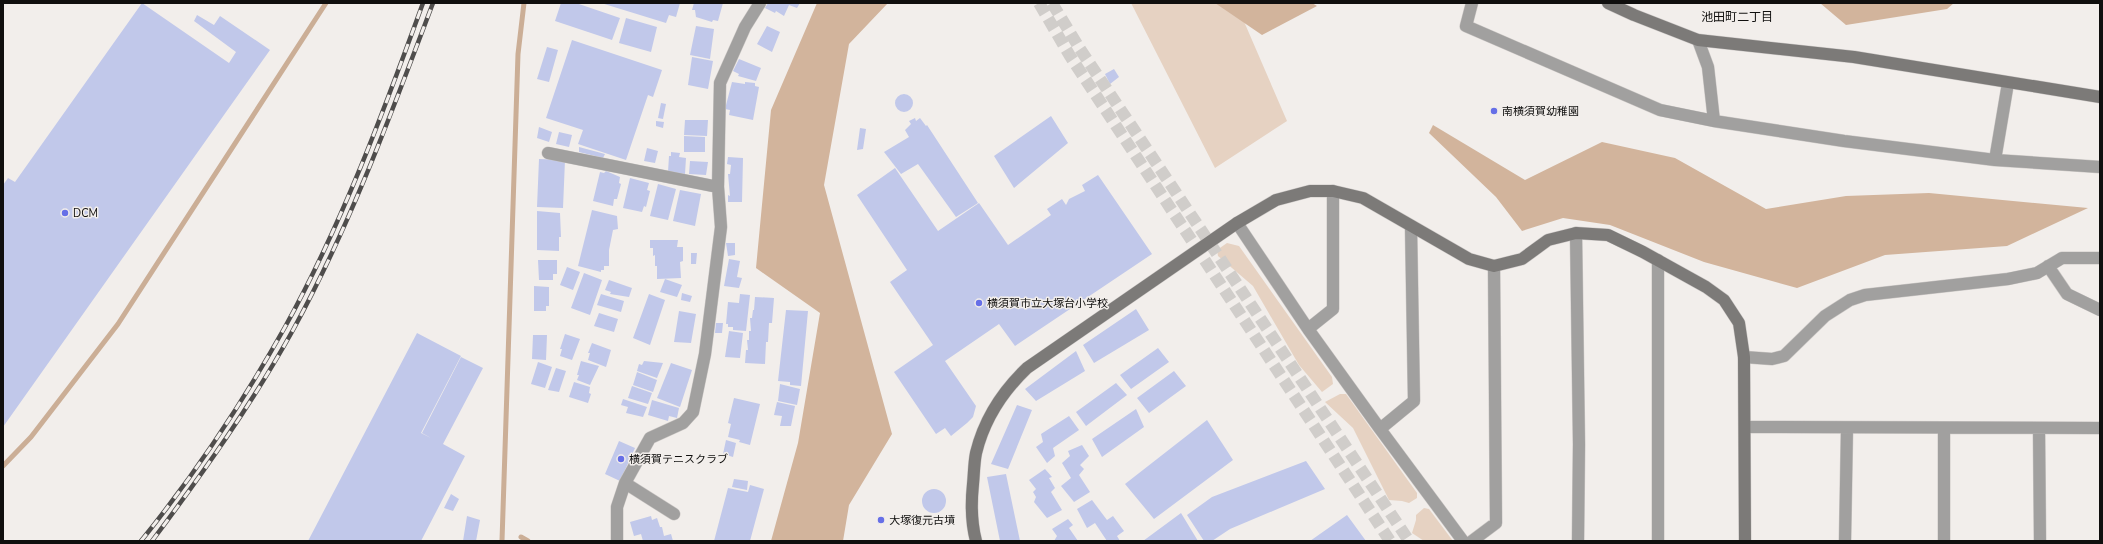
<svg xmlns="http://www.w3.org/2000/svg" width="2103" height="544" viewBox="0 0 2103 544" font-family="'Nunito Sans','Noto Sans JP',sans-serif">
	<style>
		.green { fill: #e6d2c2 }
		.forest { fill: #d2b49c }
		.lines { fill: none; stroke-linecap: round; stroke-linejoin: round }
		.stream { stroke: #cbae96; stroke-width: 5 }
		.building { fill: #c1c8ea }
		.highway-tunnel { stroke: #d0cdca; stroke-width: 12; stroke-dasharray: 12 6; stroke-linecap: butt }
		.street-casing { stroke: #cecac8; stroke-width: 13 }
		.secondary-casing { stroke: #cecac8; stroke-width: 13 }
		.street { stroke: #a1a09f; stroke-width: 12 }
		.secondary { stroke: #7c7a78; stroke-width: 12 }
		.rail-casing { stroke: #4f4d4c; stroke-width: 4.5 }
		.rail { stroke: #f2eeeb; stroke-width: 3; stroke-dasharray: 9; stroke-linecap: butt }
		.poi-dot { fill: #666fe7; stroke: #f2eeeb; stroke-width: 1.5 }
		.labels { text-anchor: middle; stroke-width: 3; stroke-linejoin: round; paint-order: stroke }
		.poi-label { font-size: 11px; fill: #100f0e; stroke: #f2eeeb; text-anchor: start }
		.neighbourhood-label { font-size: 12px; fill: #100f0e; stroke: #f2eeeb }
	</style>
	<rect width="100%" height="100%" fill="#f2eeeb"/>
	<path class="green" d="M 1131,3 L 1236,3 L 1287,121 L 1215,168 Z
		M 1227,243 L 1239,246 L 1332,377 L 1333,384 L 1322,392 L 1299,365 L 1253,286 L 1218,256 L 1217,250 Z
		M 1340,394 L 1346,394 L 1417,493 L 1417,498 L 1409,503 L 1402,501 L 1389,500 L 1353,428 L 1325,402 Z
		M 1424,508 L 1429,509 L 1453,541 L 1424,541 L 1412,533 L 1416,520 L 1416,515 Z"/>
	<path class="forest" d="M 817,3 L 888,3 L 849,44 L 824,185 L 892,434 L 849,505 L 843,541 L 771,541 L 798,443 L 820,313 L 756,268 L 771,110 Z
		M 1215,3 L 1312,3 L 1317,6 L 1262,35 Z
		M 1820,3 L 1954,3 L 1947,9 L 1846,25 Z
		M 1433,125 L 1525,180 L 1602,142 L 1675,158 L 1766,209 L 1846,196 L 1929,193 L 2088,208 L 2007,246 L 1885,255 L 1797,288 L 1704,262 L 1610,225 L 1563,218 L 1522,231 L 1496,197 L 1429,133 Z"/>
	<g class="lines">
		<path class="stream" d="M 3,466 L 31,437 L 118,324 L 326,3
			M 521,537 L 528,541
			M 502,541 L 518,54 L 524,3"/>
	</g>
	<path class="building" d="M 142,3 L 229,63 L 236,52 L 194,21 L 197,15 L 214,25 L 220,16 L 270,50 L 3,427 L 3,185 L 8,178 L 15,182 Z
		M 561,3 L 576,3 L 620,18 L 612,40 L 555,21 Z
		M 601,3 L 680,3 L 676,17 L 669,15 L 666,23 Z
		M 694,3 L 723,3 L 718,21 L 713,20 L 712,22 L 696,17 L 695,10 L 692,10 Z
		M 768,3 L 800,3 L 797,8 L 789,5 L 784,16 L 776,11 L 775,13 L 765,8 Z
		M 626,18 L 657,27 L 651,52 L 619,43 Z
		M 696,26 L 714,29 L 710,59 L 690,55 Z
		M 767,26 L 780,32 L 772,52 L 757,44 Z
		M 572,40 L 662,70 L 653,97 L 648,95 L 626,160 L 578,144 L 583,130 L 546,118 Z
		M 547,47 L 558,50 L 549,82 L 537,79 Z
		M 692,57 L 713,61 L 708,89 L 688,85 Z
		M 739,59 L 761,68 L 756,81 L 738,76 L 739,74 L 733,71 Z
		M 1114,69 L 1119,77 L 1110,84 L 1105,74 Z
		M 732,82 L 745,84 L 745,82 L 755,83 L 755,86 L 759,87 L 753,120 L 729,115 L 730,110 L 725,109 Z
		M895 103a9 9 0 1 1 18 0a9 9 0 1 1-18 0Z
		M 661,103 L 666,104 L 663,119 L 658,118 Z
		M 1051,116 L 1068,143 L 1014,188 L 994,156 Z
		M 915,118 L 916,121 L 920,118 L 926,126 L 927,125 L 978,203 L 956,217 L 918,164 L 901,174 L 884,152 L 909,137 L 905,130 L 911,124 L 909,121 Z
		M 685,120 L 708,120 L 707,136 L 684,135 Z
		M 656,121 L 664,122 L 663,128 L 656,126 Z
		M 539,127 L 552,132 L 549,142 L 537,138 Z
		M 860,128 L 866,129 L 863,149 L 857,150 Z
		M 559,132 L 572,135 L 569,147 L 556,144 Z
		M 684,136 L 705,137 L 705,152 L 684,152 Z
		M 579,147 L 605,154 L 603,158 L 579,152 Z
		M 647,148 L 658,151 L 655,163 L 644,161 Z
		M 671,152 L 680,153 L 679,157 L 686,158 L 685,174 L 668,172 L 669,156 L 671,156 Z
		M 728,157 L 743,158 L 742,202 L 728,202 L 728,195 L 730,196 L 728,174 L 730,174 L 731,165 L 727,164 Z
		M 539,159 L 565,160 L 563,208 L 537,207 Z
		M 690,161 L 708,162 L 706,175 L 689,174 Z
		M 895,168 L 938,231 L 979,203 L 1008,245 L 1051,215 L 1047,209 L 1062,199 L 1066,205 L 1069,199 L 1085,191 L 1082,185 L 1098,175 L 1152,254 L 1015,346 L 999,324 L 945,361 L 976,406 L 973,417 L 967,423 L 951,436 L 945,428 L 936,434 L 894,372 L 933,345 L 890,282 L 907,270 L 857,195 Z
		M 606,171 L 620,177 L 619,183 L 621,184 L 617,199 L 614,199 L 613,206 L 593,201 L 600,172 L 604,173 Z
		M 630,178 L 649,183 L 647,190 L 650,191 L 646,207 L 644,206 L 642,212 L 623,208 Z
		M 658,184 L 676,189 L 668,220 L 650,216 Z
		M 680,190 L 701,194 L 695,226 L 673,221 Z
		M 592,210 L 617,216 L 618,229 L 613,230 L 609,250 L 609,266 L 604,266 L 604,270 L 601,270 L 601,272 L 578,266 Z
		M 537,211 L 560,213 L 561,237 L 559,237 L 559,251 L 537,250 Z
		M 650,240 L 678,240 L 677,247 L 683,247 L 683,261 L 680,262 L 681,278 L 657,279 L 657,266 L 655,266 L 655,255 L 653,256 L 653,248 L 650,248 Z
		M 726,243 L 735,243 L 735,255 L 728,256 Z
		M 691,253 L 697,253 L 696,264 L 691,264 Z
		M 729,259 L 740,261 L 737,277 L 742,278 L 739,288 L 724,286 Z
		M 538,260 L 557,260 L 557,274 L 553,274 L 553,280 L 539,280 Z
		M 567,267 L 580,272 L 573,290 L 560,285 Z
		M 584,273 L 602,280 L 590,315 L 571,308 Z
		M 665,279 L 682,285 L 677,297 L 660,292 Z
		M 609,280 L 632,288 L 629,297 L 610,294 L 611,292 L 605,290 Z
		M 534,286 L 549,287 L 549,306 L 546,306 L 546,311 L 534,311 Z
		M 682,293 L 692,296 L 690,302 L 681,300 Z
		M 601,294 L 624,301 L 621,312 L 597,305 Z
		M 649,294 L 665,300 L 650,345 L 633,338 Z
		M 740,294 L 750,295 L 746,331 L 733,330 L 733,327 L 728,327 L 728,324 L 726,324 L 728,302 L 739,303 Z
		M 755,297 L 774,298 L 772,323 L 769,323 L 768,342 L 766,342 L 765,364 L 745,363 L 746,350 L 748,350 L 747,340 L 749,340 L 749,331 L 751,331 L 750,318 L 752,318 L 753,310 L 754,310 Z
		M 1136,309 L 1149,330 L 1094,363 L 1083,345 Z
		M 786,310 L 808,311 L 801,386 L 790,385 L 790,382 L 778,381 Z
		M 679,311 L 696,314 L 691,343 L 674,342 Z
		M 599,313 L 618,319 L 614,332 L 594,326 Z
		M 716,323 L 723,323 L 722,333 L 715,333 Z
		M 729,331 L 743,333 L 740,358 L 725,357 Z
		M 417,333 L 461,356 L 421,433 L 431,438 L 422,433 L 461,357 L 483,368 L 443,444 L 465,456 L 421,541 L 308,541 Z
		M 565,334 L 580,339 L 572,360 L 560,356 L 562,349 L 560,349 Z
		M 533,335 L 547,335 L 546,360 L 532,359 Z
		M 592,343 L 611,350 L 606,367 L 588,360 L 590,353 L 588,353 Z
		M 1158,348 L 1169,362 L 1131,389 L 1120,375 Z
		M 1076,351 L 1085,371 L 1036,401 L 1025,389 Z
		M 581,361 L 599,366 L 590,385 L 577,380 L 579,375 L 577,375 Z
		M 644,361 L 663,363 L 657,378 L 637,371 L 639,364 L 642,365 Z
		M 538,362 L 552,367 L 545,388 L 531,384 Z
		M 671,363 L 692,370 L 680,407 L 657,398 Z
		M 556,368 L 566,371 L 559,392 L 548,390 Z
		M 1174,371 L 1186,386 L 1149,413 L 1137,398 Z
		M 637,372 L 657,380 L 653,392 L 633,385 Z
		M 574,382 L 590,387 L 589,393 L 591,394 L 588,403 L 569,397 Z
		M 1116,383 L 1127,395 L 1086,426 L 1076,412 Z
		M 780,384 L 800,389 L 797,405 L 778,401 Z
		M 632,386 L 652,393 L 648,404 L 628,398 Z
		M 734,398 L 760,404 L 750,445 L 739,442 L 740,440 L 728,437 L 731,424 L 728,423 Z
		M 623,399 L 647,407 L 643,417 L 626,413 L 628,407 L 621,405 Z
		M 652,400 L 679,408 L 677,418 L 669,416 L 668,421 L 648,415 Z
		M 777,402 L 795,406 L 791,426 L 780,426 L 782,416 L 774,415 Z
		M 1017,405 L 1032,410 L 1008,469 L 991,464 Z
		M 1136,409 L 1144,427 L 1102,457 L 1092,439 Z
		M 1069,416 L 1079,430 L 1053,448 L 1055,456 L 1047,463 L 1036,447 L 1043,442 L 1041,434 Z
		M 1207,420 L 1233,460 L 1154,519 L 1125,484 Z
		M 726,440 L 736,443 L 733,457 L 723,454 Z
		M 619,441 L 635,448 L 620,481 L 605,474 Z
		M 1082,445 L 1089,456 L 1080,465 L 1084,469 L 1079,475 L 1090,492 L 1074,502 L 1061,486 L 1071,478 L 1062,463 L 1070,456 L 1068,451 Z
		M 1306,461 L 1325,489 L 1230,529 L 1212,541 L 1204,541 L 1187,515 L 1212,497 Z
		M 1045,469 L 1052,477 L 1049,478 L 1055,488 L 1051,492 L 1062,510 L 1047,518 L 1034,502 L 1036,497 L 1033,492 L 1036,489 L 1029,480 Z
		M 1006,474 L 1020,541 L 1000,541 L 987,477 Z
		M 734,479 L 748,481 L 747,490 L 732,487 Z
		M 750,485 L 764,489 L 750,541 L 714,541 L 728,488 L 748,492 Z
		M922 501a12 12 0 1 1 24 0a12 12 0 1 1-24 0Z
		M 451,494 L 459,499 L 453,511 L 444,508 Z
		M 1092,500 L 1107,520 L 1113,516 L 1124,531 L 1117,536 L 1120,541 L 1107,541 L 1095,523 L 1087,528 L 1077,509 Z
		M 1181,513 L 1198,541 L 1143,541 Z
		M 1347,515 L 1366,541 L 1310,541 Z
		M 467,516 L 480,520 L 476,541 L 463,541 Z
		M 651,516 L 652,520 L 657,518 L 660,527 L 662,527 L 664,536 L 671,534 L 673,541 L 643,541 L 641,534 L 634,536 L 630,522 Z
		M 1068,519 L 1073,525 L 1069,528 L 1078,541 L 1054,541 L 1057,536 L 1052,529 Z"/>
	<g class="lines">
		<path class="highway-tunnel" d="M 1039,3 L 1070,56 L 1390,541
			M 1052,3 L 1080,49 L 1409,541"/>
		<defs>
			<path id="street" d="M 1472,3 L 1466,26 L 1660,110 L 1714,121 L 1844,141 L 1995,160 L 2100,167
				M 1698,40 L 1708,67 L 1714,121
				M 548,153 L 718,187
				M 1995,160 L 2008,83
				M 1333,191 L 1333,309 L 1308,329 L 1380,429
				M 1237,223 L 1308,329
				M 1411,226 L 1414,401 L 1380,429 L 1463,541
				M 1576,233 L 1579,444 L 1578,541
				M 1658,260 L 1658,541
				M 2048,266 L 2067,294 L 2100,310
				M 1744,357 L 1772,359 L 1784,356 L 1825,316 L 1850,300 L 1865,295 L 2008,279 L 2037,273 L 2062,258 L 2100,258
				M 1745,427 L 2100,428
				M 2039,428 L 2040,541
				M 1944,429 L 1944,541
				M 625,483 L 674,514
				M 617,541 L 617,507 L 625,483 L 650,438 L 683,423 L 693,412 L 705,354 L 721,227 L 718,187 L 720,83 L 745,27 L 760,3
				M 1472,541 L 1496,523 L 1494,266
				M 1845,541 L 1847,428"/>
			<path id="secondary" d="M 1608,3 L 1634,15 L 1698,40 L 1854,57 L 2100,97
				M 976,541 C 971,522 971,503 973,484 C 974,474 974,463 976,453 C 984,420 1003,391 1027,368 L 1237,223 L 1276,200 L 1310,191 L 1333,191 L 1363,198 L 1469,259 L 1494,266 L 1522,259 L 1548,240 L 1576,233 L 1608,235 L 1643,252 L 1706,287 L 1724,300 L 1739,323 L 1744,357 L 1745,541"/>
		</defs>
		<use href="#street" class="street-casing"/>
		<use href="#secondary" class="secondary-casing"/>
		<use href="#street" class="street"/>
		<use href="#secondary" class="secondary"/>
		<defs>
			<path id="rail" d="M 141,541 C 195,474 243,402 285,327 C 342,224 383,113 423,3
				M 152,541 C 203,473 252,404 293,330 C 350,226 391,114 433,3"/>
		</defs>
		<use href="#rail" class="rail-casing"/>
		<use href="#rail" class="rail"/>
	</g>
	<g class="poi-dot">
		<circle cx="1494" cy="111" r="4"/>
		<circle cx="65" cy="213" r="4"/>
		<circle cx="979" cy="303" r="4"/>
		<circle cx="621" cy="459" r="4"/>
		<circle cx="881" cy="520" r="4"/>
	</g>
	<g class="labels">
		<g class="poi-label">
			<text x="1502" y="115">南横須賀幼稚園</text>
			<text x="73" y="217">DCM</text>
			<text x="987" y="307">横須賀市立大塚台小学校</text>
			<text x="629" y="463">横須賀テニスクラブ</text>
			<text x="889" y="524">大塚復元古墳</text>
		</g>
		<g class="neighbourhood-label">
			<text x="1737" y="21">池田町二丁目</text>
		</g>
	</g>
	<rect width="2103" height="544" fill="none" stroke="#100f0e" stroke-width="8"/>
</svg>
